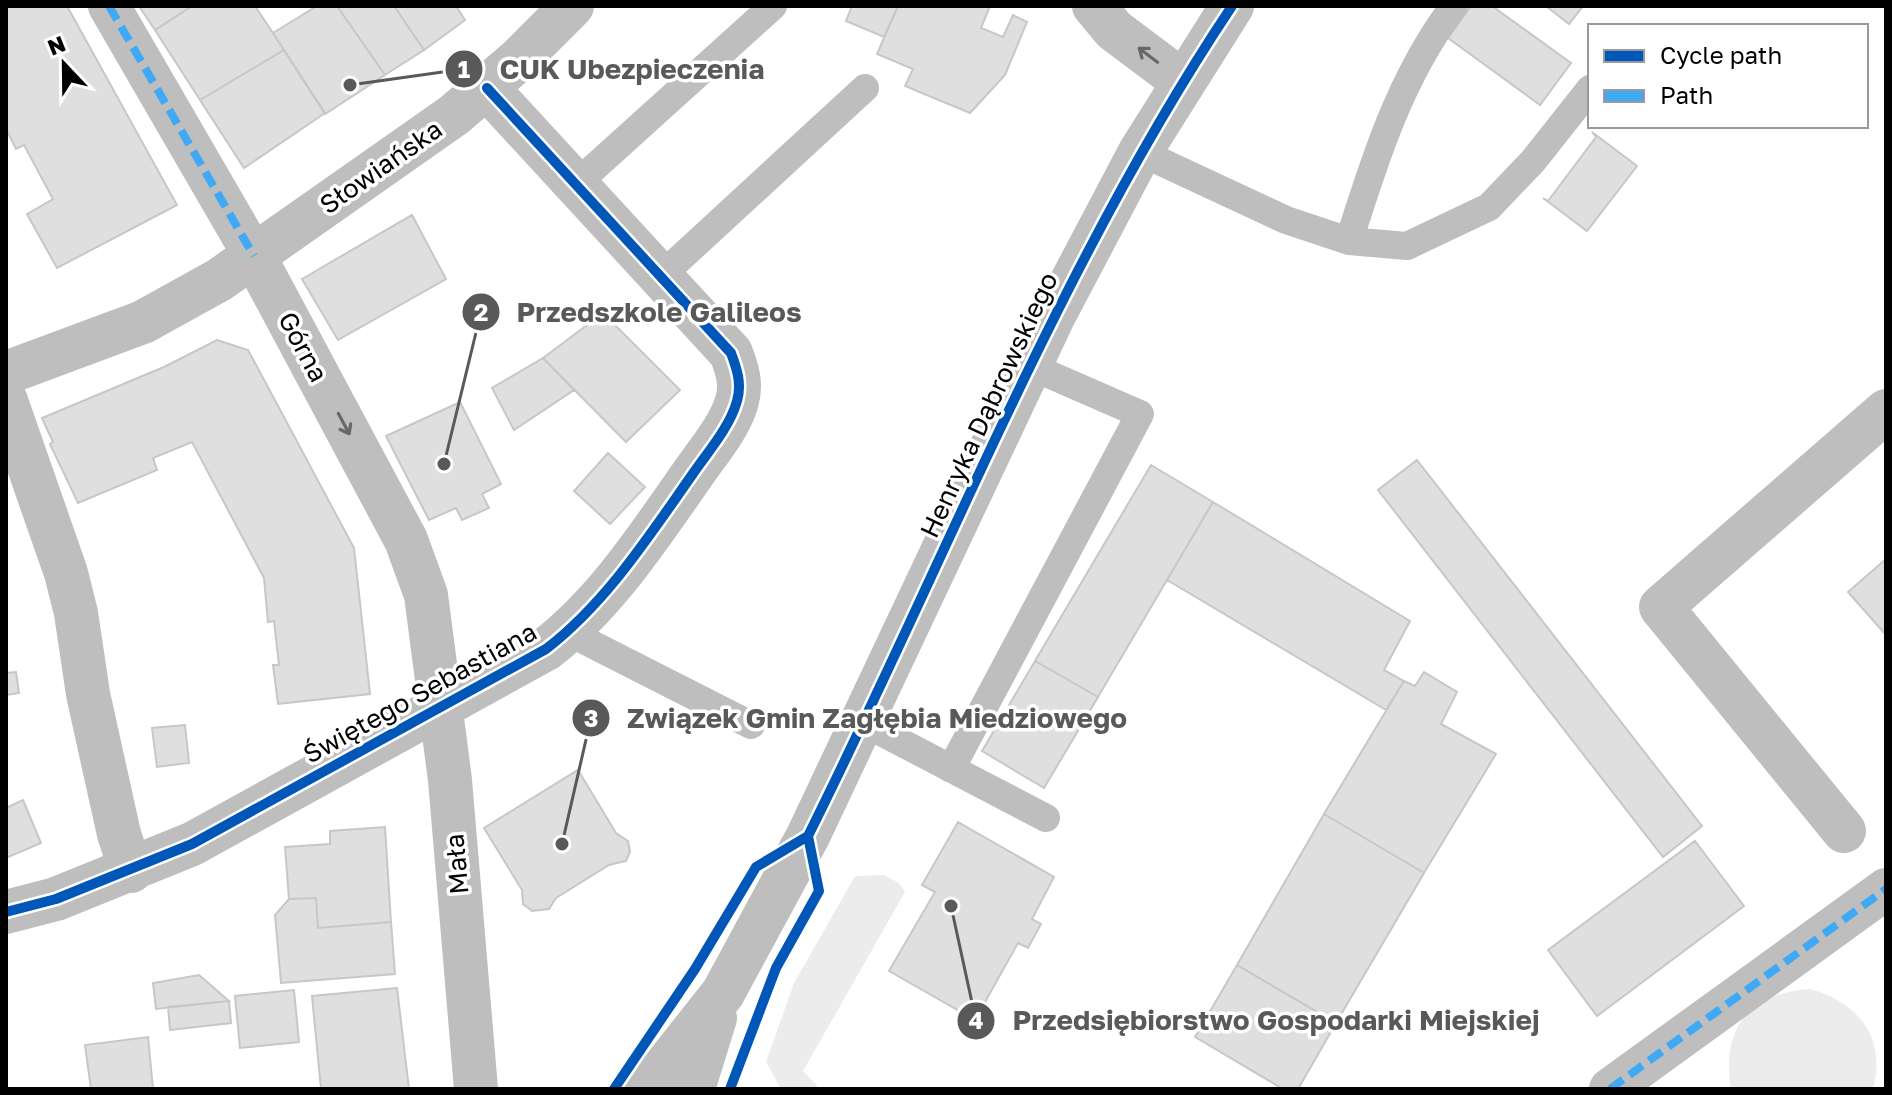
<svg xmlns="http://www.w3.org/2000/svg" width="1892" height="1095" viewBox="0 0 1892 1095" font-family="'Golos Text',sans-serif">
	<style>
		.green { fill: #ececec }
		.building { fill: #dfdfdf; stroke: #c7c7c7; stroke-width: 2 }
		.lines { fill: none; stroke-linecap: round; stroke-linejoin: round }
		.service { stroke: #bebebe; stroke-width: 28 }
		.pedestrian { stroke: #bebebe; stroke-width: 42 }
		.minor { stroke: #bebebe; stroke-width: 44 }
		.tertiary { stroke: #bebebe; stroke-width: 44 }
		.quiet { stroke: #3fa9f5; stroke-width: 8; stroke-dasharray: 16 8; stroke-linecap: butt }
		.cycleway-casing { stroke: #fff; stroke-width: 15 }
		.cycleway { stroke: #0057b8; stroke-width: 10 }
		.oneway { stroke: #686868 }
		.labels { text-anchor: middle; stroke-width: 7; stroke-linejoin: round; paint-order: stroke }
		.street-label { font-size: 26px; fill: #000; stroke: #fff }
		.leader { fill: none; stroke: #595959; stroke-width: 3 }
		.callout-dot { fill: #595959; stroke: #fff; stroke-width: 3 }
		.mark-label { font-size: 24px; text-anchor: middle; font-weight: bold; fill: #fff }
		.callout-label { font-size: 28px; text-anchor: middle; font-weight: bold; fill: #595959; stroke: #fff; stroke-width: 7; stroke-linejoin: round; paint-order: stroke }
	</style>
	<rect width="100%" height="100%" fill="#fff"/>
	<path class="green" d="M 884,875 L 899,883 L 905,892 L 803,1071 L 820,1089 L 781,1089 L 766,1062 L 794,983 L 855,876 Z
		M 1810,989 C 1858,1002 1887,1038 1873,1089 L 1731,1089 C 1721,1029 1748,993 1810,989 Z"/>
	<path class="building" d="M 6,6 L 67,6 L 177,205 L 57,268 L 27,214 L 53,199 L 24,145 L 16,149 L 6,129 Z
		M 139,6 L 192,6 L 155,30 Z
		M 192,6 L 255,6 L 284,50 L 200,100 L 155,30 Z
		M 317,6 L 337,6 L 385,75 L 325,114 L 273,33 Z
		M 337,6 L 394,6 L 424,50 L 385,75 Z
		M 394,6 L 456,6 L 465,20 L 424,50 Z
		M 852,6 L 898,6 L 884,37 L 846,21 Z
		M 898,6 L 990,6 L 981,28 L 1003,37 L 1013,15 L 1027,22 L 1005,75 L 970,113 L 905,86 L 913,69 L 877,54 Z
		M 1471,6 L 1492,6 L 1571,63 L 1540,105 L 1448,38 Z
		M 1546,6 L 1583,6 L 1569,24 Z
		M 284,50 L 325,113 L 244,168 L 200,100 Z
		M 1592,132 L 1637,166 L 1587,231 L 1543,198 L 1548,201 L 1596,137 Z
		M 412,215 L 446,279 L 338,340 L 302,279 Z
		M 603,313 L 680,390 L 626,442 L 543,358 Z
		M 217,340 L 248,350 L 354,548 L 370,694 L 278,704 L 273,665 L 279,665 L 274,621 L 268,622 L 264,578 L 192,442 L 153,458 L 157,470 L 78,503 L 50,444 L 53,442 L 42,418 L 164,367 Z
		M 543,358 L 574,390 L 514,430 L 492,388 Z
		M 460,402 L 501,484 L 482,494 L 489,508 L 462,520 L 456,508 L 429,520 L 386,436 Z
		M 608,453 L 645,487 L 610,524 L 574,491 Z
		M 1417,460 L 1702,826 L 1663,857 L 1378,490 Z
		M 1151,465 L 1213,502 L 1098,697 L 1035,661 Z
		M 1213,502 L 1410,621 L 1384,670 L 1404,681 L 1386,710 L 1167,580 Z
		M 1886,559 L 1886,635 L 1848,592 Z
		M 1035,661 L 1098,697 L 1044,788 L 982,751 Z
		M 16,672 L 19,693 L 6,695 L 6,673 Z
		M 1424,672 L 1457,692 L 1441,724 L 1496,754 L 1424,873 L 1324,814 L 1404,681 L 1415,686 Z
		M 185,725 L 189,763 L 157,767 L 152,728 Z
		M 578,770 L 616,833 L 628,841 L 630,852 L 626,861 L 609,865 L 556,898 L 549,909 L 532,911 L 523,904 L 522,890 L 484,828 Z
		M 23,800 L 41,843 L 6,858 L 6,808 Z
		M 1324,814 L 1424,873 L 1336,1023 L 1237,965 Z
		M 958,822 L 1054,877 L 1032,919 L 1041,924 L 1028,948 L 1018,943 L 975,1020 L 889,971 L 935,892 L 922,885 Z
		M 385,827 L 391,922 L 318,928 L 316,898 L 289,899 L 285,847 L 330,844 L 330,831 Z
		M 1695,841 L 1744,906 L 1597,1016 L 1548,950 Z
		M 316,898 L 318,928 L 391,922 L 395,974 L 281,983 L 275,915 L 289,899 Z
		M 1237,965 L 1336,1023 L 1298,1089 L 1283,1089 L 1195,1037 Z
		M 199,975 L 229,1001 L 156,1009 L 153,983 Z
		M 397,988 L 409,1089 L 321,1089 L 312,996 Z
		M 294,990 L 299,1042 L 240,1048 L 235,996 Z
		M 229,1001 L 231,1023 L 170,1030 L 168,1007 Z
		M 148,1037 L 153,1089 L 91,1089 L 85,1045 Z"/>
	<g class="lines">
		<path class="service" d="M 1140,152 L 1286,220 L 1349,241 L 1407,246 L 1489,207 L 1533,161 L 1590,89
			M 576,184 L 773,6
			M 1349,241 C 1375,158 1401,76 1454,6
			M 662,275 L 865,88
			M 568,632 L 751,725
			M 864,723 L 1046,818
			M 951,769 L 1140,414 L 1030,366"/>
		<path class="pedestrian" d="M 109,6 L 254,256
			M 1610,1089 L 1886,889"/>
		<path class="minor" d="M 1094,6 L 1114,30 L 1182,81
			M 254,256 L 406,540 L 426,595 L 450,780 L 476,1089
			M 6,373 L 143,322 L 219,280 L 454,115 L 518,60 L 572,6
			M 6,401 L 66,573 L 76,613 L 88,694 L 119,834 L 131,871
			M 1844,831 L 1661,607 L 1886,411
			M 6,912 L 56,899 L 192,844 L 546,649 C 606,603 649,536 692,475 C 707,453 730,427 737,401 C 742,384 737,369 731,353 L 487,88"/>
		<path class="tertiary" d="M 647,1089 L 723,993 L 808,836 L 1053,317 L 1140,152 L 1232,6
			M 693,1089 L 715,1018"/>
		<path class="quiet" d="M 109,6 L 254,256
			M 1610,1089 L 1886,889"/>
		<defs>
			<path id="cycleway" d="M 808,836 C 947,558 1059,265 1232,6
				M 6,912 L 56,899 L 192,844 L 546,649 C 606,603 649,536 692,475 C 707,453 730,427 737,401 C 742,384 737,369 731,353 L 487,88
				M 614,1089 L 695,969 L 756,867 L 808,836
				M 730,1089 L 776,968 L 819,891 L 808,836"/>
		</defs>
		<use href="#cycleway" class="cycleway-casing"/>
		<use href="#cycleway" class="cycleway"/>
	</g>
	<defs><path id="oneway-shaft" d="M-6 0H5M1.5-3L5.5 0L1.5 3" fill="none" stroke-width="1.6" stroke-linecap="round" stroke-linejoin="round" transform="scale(2)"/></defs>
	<g class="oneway">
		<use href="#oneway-shaft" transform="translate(1148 55) rotate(-143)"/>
		<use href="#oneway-shaft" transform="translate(344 424) rotate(62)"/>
	</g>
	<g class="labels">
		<g class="street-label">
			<text transform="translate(381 167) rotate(-35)" y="9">Słowiańska</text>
			<text transform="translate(303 347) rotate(62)" y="9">Górna</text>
			<text transform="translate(989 405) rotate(-65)" y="9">Henryka Dąbrowskiego</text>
			<text transform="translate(420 693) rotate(-29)" y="9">Świętego Sebastiana</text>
			<text transform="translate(457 864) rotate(-95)" y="9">Mała</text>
		</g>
	</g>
	<path class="leader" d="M350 85L464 69M444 464L481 312M562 844L591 718M951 906L976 1021"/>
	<g class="callout-dot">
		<circle cx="350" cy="85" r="8"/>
		<circle cx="444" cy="464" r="8"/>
		<circle cx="562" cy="844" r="8"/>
		<circle cx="951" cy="906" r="8"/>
		<circle cx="464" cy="69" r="20"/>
		<circle cx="481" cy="312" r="20"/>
		<circle cx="591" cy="718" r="20"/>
		<circle cx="976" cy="1021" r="20"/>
	</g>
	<g class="mark-label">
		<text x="464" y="78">1</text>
		<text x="481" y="321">2</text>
		<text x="591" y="727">3</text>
		<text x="976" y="1029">4</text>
	</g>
	<g class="callout-label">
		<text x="632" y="79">CUK Ubezpieczenia</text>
		<text x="659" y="322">Przedszkole Galileos</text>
		<text x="877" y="728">Związek Gmin Zagłębia Miedziowego</text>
		<text x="1276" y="1030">Przedsiębiorstwo Gospodarki Miejskiej</text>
	</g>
	<rect width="1892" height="1095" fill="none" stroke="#000000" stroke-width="16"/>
	<rect x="1588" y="24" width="280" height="104" fill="#ffffff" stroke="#999999" stroke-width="2"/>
	<rect x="1604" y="50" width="40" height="12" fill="#0057b8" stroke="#999999" stroke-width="2"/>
	<text x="1660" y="64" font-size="24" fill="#000000">Cycle path</text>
	<rect x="1604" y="90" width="40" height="12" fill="#3fa9f5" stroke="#999999" stroke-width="2"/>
	<text x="1660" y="104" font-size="24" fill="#000000">Path</text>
	<g transform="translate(64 64) rotate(338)" stroke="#ffffff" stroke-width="6" paint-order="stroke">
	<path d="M0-6L14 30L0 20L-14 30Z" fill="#000000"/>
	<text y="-12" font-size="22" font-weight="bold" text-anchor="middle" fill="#000000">N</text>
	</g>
</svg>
